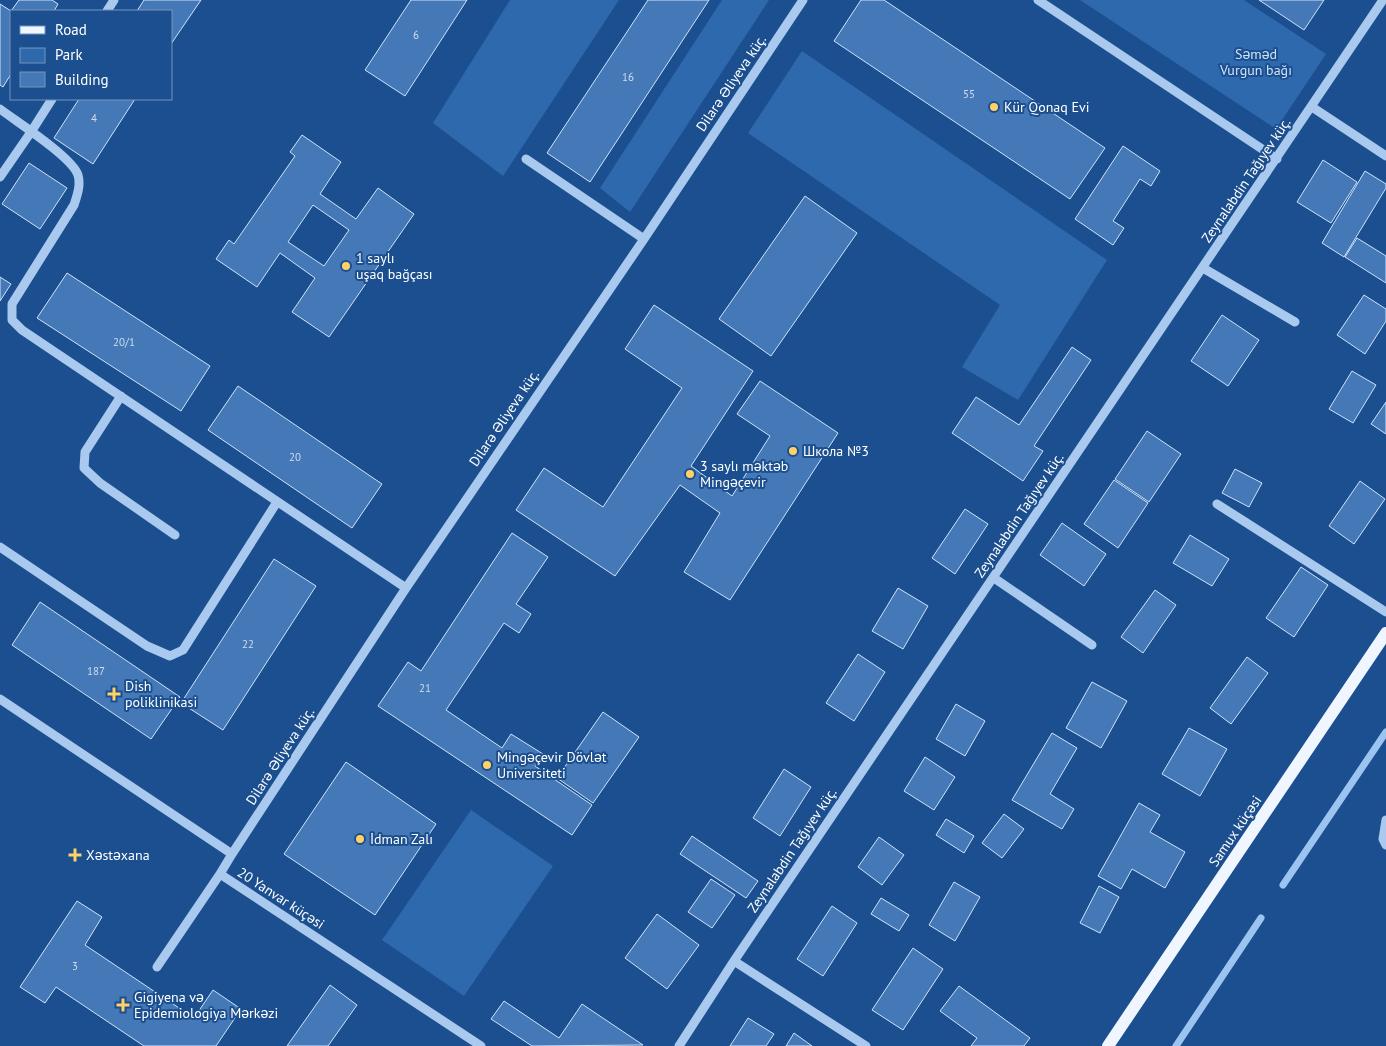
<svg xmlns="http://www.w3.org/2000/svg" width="1386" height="1046" viewBox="0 0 1386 1046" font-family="'PT Sans',sans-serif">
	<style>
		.green { fill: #2e69ad }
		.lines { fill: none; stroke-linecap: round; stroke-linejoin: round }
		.stream { stroke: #9cc4f0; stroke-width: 7 }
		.building { fill: #4478b7; stroke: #cfe3fa; fill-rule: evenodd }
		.minor { stroke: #a9c9ee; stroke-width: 9 }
		.major { stroke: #f0f6ff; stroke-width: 12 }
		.poi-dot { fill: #ffd166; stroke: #1b4f8f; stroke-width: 2 }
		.labels { text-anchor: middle; stroke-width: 4; stroke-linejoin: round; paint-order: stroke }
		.number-label { font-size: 11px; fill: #d0dded }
		.park-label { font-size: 14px; fill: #cfe3fa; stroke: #1b4f8f }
		.street-label { font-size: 14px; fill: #fff; stroke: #1b4f8f }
		.poi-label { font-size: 14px; fill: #fff; stroke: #1b4f8f; text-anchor: start }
	</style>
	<rect width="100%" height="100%" fill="#1b4f8f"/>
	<path class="green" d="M 510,0 L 619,0 L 503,176 L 433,123 Z
		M 722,0 L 769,0 L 630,212 L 600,188 Z
		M 1080,0 L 1244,0 L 1326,54 L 1276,129 Z
		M 802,51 L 1107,260 L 1018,400 L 962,367 L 1000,305 L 748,133 Z
		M 471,810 L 553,866 L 464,996 L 382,940 Z"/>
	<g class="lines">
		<path class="stream" d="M 1283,885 L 1386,732
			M 1176,1046 L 1261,918"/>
	</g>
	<path class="building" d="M 19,0 L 52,0 L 58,4 L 54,11 L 11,11 Z
		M 144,0 L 201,0 L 171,44 L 171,11 L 137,11 Z
		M 411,0 L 467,0 L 405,96 L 365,70 Z
		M 648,0 L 709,0 L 590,182 L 547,153 Z
		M 861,0 L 884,0 L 1105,148 L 1070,199 L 834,41 Z
		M 1259,0 L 1324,0 L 1304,30 Z
		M 0,4 L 11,11 L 11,74 L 3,87 L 0,85 Z
		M 79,99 L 135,99 L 93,164 L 54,138 Z
		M 302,135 L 341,162 L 320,194 L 356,219 L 378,188 L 414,214 L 329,337 L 292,312 L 315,278 L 280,253 L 257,287 L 216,259 L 229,240 L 234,244 L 295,156 L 290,152 ZM 313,205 L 349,230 L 324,266 L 288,242 Z
		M 1123,146 L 1160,171 L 1151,186 L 1140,179 L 1113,221 L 1124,228 L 1113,245 L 1075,219 Z
		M 1323,160 L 1357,182 L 1331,223 L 1297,202 Z
		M 29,163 L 67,188 L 40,229 L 2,204 Z
		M 1365,171 L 1386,184 L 1386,188 L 1344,257 L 1322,243 Z
		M 805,196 L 857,233 L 771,356 L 719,319 Z
		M 1357,238 L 1386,256 L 1386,283 L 1345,257 Z
		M 67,273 L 210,366 L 181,411 L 37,318 Z
		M 0,277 L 11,284 L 0,301 Z
		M 1364,295 L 1386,309 L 1386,321 L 1365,354 L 1337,335 Z
		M 654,305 L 753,371 L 691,466 L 732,496 L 770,436 L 737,414 L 760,381 L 838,433 L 730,600 L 684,572 L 720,513 L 680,485 L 615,576 L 516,510 L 544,468 L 603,507 L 682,388 L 625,349 Z
		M 1222,315 L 1259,340 L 1228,386 L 1191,361 Z
		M 1072,347 L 1091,360 L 1034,446 L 1043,451 L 1023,481 L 952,433 L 976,397 L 1019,425 Z
		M 1352,371 L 1376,385 L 1353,423 L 1329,409 Z
		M 238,386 L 382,484 L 352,528 L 208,430 Z
		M 1386,402 L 1386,434 L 1371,424 Z
		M 1147,431 L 1181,454 L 1149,502 L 1115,479 Z
		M 1235,469 L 1262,483 L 1249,507 L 1222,493 Z
		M 1114,480 L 1148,503 L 1118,548 L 1084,524 Z
		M 1360,481 L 1385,499 L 1354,544 L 1329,526 Z
		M 965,509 L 988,524 L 955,574 L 932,558 Z
		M 1062,523 L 1106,554 L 1084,586 L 1040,555 Z
		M 512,533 L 548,557 L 516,604 L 531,614 L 519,633 L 504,623 L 446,710 L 502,748 L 511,734 L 543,754 L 535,766 L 592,805 L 572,835 L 378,706 L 408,662 L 421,671 Z
		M 1190,535 L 1229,559 L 1212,586 L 1173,563 Z
		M 274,559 L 316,586 L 223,730 L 181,703 Z
		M 1301,567 L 1328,585 L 1294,637 L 1266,618 Z
		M 898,588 L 928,606 L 903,649 L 872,631 Z
		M 1155,590 L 1176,605 L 1143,653 L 1121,637 Z
		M 40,602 L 180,697 L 151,739 L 12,645 Z
		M 858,654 L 885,672 L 854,721 L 826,703 Z
		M 1247,657 L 1268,673 L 1231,724 L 1210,708 Z
		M 1092,682 L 1127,701 L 1101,748 L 1066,728 Z
		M 956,704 L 985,721 L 965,756 L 936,739 Z
		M 603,712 L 639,737 L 593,803 L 557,778 Z
		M 1189,728 L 1227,749 L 1200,796 L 1162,774 Z
		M 1052,733 L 1077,748 L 1050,794 L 1074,809 L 1062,829 L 1012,800 Z
		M 925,757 L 955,777 L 934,810 L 904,791 Z
		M 346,762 L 436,824 L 375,915 L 284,854 Z
		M 784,769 L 811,787 L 780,836 L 753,818 Z
		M 1139,803 L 1160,815 L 1150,832 L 1185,852 L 1165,888 L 1132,869 L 1121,889 L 1098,876 Z
		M 1004,814 L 1024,829 L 1002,858 L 982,843 Z
		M 946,819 L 974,836 L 964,853 L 936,835 Z
		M 692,836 L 758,881 L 746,898 L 680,854 Z
		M 879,837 L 904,855 L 882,885 L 858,867 Z
		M 711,879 L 735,895 L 712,928 L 688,912 Z
		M 954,882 L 980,897 L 955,941 L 929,925 Z
		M 1099,886 L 1119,897 L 1100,933 L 1080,923 Z
		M 881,898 L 909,915 L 899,931 L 871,914 Z
		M 77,901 L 102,917 L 85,945 L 194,1018 L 213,990 L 241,1009 L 216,1046 L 144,1046 L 56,987 L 45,1003 L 20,987 Z
		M 832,906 L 857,923 L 823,976 L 797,959 Z
		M 657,914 L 699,945 L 667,989 L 625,958 Z
		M 913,948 L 943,969 L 903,1030 L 872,1010 Z
		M 330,985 L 357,1005 L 328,1046 L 287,1046 Z
		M 959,986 L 1030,1038 L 1024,1046 L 971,1046 L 977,1038 L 940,1011 Z
		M 504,1001 L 559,1038 L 582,1004 L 643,1045 L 532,1046 L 491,1019 Z
		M 748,1018 L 774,1034 L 766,1046 L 730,1046 Z
		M 794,1033 L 812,1046 L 786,1046 Z"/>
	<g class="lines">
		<path class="minor" d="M 1038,0 L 1277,159
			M 107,11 L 114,0
			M 1312,107 L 1386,156
			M 0,109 C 17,122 72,157 78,175 C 81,185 77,196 74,205 L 12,304 L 12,320 L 22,330 L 406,588
			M 526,159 L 644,239
			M 0,177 L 31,132 L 52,99
			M 1203,268 L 1295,322
			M 121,396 L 85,452 L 84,468 L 100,483 L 175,535
			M 1217,504 L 1386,612
			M 0,547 L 147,646 L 170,656 L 183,650 L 277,502
			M 994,578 L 1092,645
			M 0,699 L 232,854 L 220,874 L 481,1046
			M 1386,820 L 1383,839 L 1386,845
			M 232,854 L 406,588 L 644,239 L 803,0
			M 734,961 L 866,1046
			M 157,967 L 220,874
			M 679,1046 L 734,961 L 1383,0"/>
		<path class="major" d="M 1108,1046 L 1386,633"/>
	</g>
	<g class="poi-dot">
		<circle cx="994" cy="107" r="5"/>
		<circle cx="346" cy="266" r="5"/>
		<circle cx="793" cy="451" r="5"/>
		<circle cx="690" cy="474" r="5"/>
		<path d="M111.5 686.5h5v5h5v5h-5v5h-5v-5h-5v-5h5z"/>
		<circle cx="487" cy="765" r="5"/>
		<circle cx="360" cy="839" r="5"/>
		<path d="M72.5 847.5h5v5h5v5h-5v5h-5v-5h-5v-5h5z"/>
		<path d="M120.5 997.5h5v5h5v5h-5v5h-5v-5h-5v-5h5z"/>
	</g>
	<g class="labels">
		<g class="number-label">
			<text x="416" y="39">6</text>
			<text x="628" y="81">16</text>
			<text x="969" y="98">55</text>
			<text x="94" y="122">4</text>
			<text x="124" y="346">20/1</text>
			<text x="295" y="461">20</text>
			<text x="248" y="648">22</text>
			<text x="96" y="675">187</text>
			<text x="425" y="692">21</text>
			<text x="75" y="970">3</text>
		</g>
		<g class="park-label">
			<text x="1256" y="59">Səməd<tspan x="1256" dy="16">Vurgun bağı</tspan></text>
		</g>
		<g class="street-label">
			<text transform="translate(731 83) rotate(-56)" y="5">Dilarə Əliyeva küç.</text>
			<text transform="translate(1246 180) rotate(-56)" y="5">Zeynalabdin Tağıyev küç.</text>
			<text transform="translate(504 418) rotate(-56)" y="5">Dilarə Əliyeva küç.</text>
			<text transform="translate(1019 515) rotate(-56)" y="5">Zeynalabdin Tağıyev küç.</text>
			<text transform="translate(280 756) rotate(-57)" y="5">Dilarə Əliyeva küç.</text>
			<text transform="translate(1235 831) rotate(-56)" y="5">Samux küçəsi</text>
			<text transform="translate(792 850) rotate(-56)" y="5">Zeynalabdin Tağıyev küç.</text>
			<text transform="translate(281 898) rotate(33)" y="5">20 Yanvar küçəsi</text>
		</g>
		<g class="poi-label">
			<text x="1004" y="112">Kür Qonaq Evi</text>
			<text x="356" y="263">1 saylı<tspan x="356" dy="16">uşaq bağçası</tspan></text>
			<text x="803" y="456">Школа №3</text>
			<text x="700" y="471">3 saylı məktəb<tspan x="700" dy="16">Mingəçevir</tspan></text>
			<text x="125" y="691">Dish<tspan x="125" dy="16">poliklinikasi</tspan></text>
			<text x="497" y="762">Mingəçevir Dövlət<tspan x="497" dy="16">Universiteti</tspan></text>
			<text x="370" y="844">İdman Zalı</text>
			<text x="86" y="860">Xəstəxana</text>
			<text x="134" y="1002">Gigiyena və<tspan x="134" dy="16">Epidemiologiya Mərkəzi</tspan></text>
		</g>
	</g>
	<rect x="10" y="10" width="162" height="90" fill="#1b4f8f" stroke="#7695bc"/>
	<rect x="20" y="26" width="25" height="8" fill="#f0f6ff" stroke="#7695bc"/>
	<text x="55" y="35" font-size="15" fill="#ffffff">Road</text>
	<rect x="20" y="48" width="25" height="15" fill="#2e69ad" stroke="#7695bc"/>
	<text x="55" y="60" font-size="15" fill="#ffffff">Park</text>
	<rect x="20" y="72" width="25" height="15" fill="#4478b7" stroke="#7695bc"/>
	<text x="55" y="85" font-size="15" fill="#ffffff">Building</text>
</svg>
